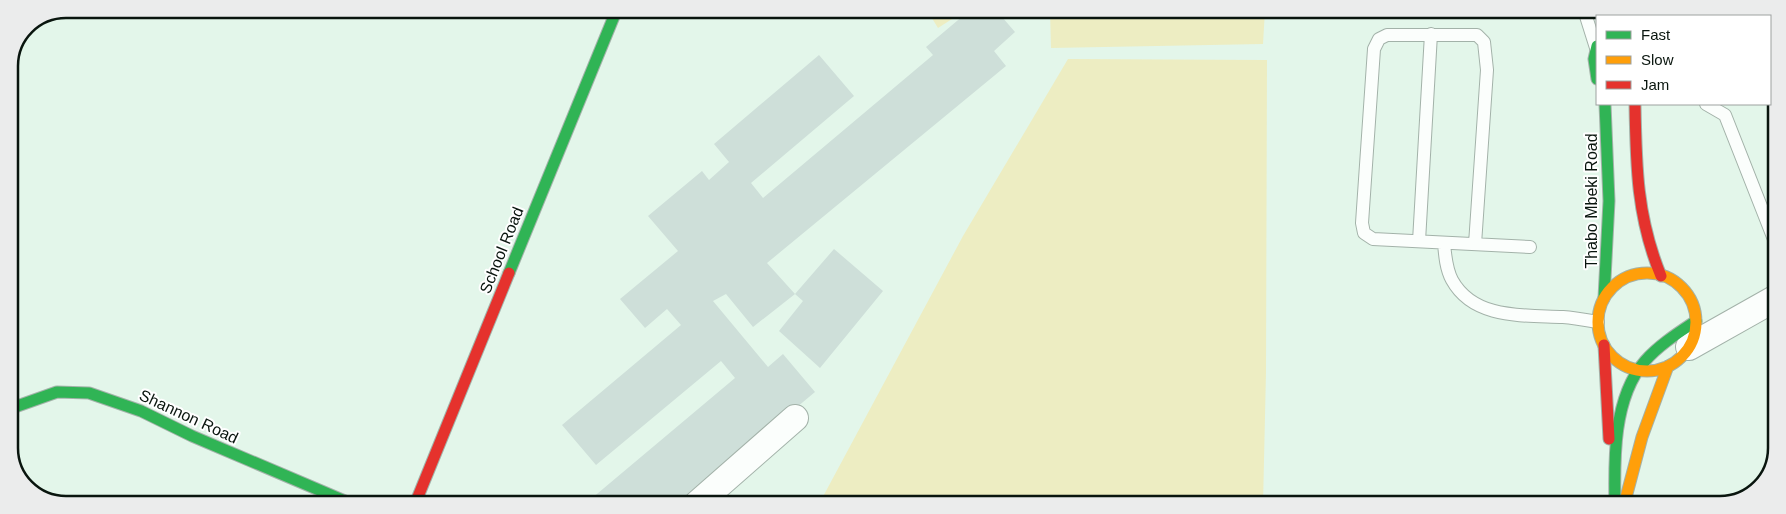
<svg xmlns="http://www.w3.org/2000/svg" width="1786" height="514" viewBox="0 0 1786 514" font-family="Arial,sans-serif">
	<style>
		.green { fill: #ededc2 }
		.building { fill: #cedfd9 }
		.lines { fill: none; stroke-linecap: round; stroke-linejoin: round }
		.lane-casing { stroke: #a3b2a9; stroke-width: 14 }
		.street-casing { stroke: #a3b2a9; stroke-width: 28 }
		.fast-casing { stroke: #a3b2a9; stroke-width: 13 }
		.slow-casing { stroke: #a3b2a9; stroke-width: 13 }
		.jam-casing { stroke: #a3b2a9; stroke-width: 13 }
		.lane { stroke: #fbfefc; stroke-width: 12 }
		.street { stroke: #fbfefc; stroke-width: 26 }
		.fast { stroke: #30b455; stroke-width: 11 }
		.slow { stroke: #ff9f0a; stroke-width: 11 }
		.jam { stroke: #e5322d; stroke-width: 11 }
		.labels { text-anchor: middle; stroke-width: 4; stroke-linejoin: round; paint-order: stroke }
		.street-label { font-size: 16px; fill: #09150e; stroke: #fff }
		.rim { fill: none; stroke: #09150e; stroke-width: 2.5 }
	</style>
	<rect width="100%" height="100%" fill="#e3f6ea"/>
	<path class="green" d="M 927,10 L 966,10 L 938,28 Z
		M 1050,10 L 1265,10 L 1263,44 L 1051,48 Z
		M 1068,59 L 1267,60 L 1266,372 L 1263,505 L 819,504 L 963,236 Z"/>
	<path class="building" d="M 970,10 L 996,10 L 1015,32 L 994,51 L 1006,66 L 767,263 L 795,294 L 753,327 L 726,294 L 713,301 L 768,367 L 783,354 L 815,392 L 681,504 L 585,504 L 735,378 L 721,361 L 596,465 L 562,425 L 681,325 L 667,309 L 645,328 L 620,299 L 678,251 L 648,216 L 702,171 L 709,180 L 729,162 L 714,144 L 819,55 L 854,96 L 751,183 L 763,198 L 933,55 L 926,47 Z
		M 1726,11 L 1735,11 L 1744,16 L 1730,16 Z
		M 834,249 L 883,291 L 820,368 L 779,331 L 803,301 L 795,294 Z"/>
	<g class="lines">
		<defs>
			<path id="lane" d="M 1584,10 L 1596,48
				M 1706,104 L 1725,115 L 1775,242
				M 1419,241 L 1431,34
				M 1444,243 C 1445,255 1446,269 1452,280 C 1474,320 1525,315 1563,317 C 1575,318 1586,320 1598,322
				M 1475,244 L 1487,70 L 1484,42 L 1477,35 L 1387,35 L 1379,39 L 1374,49 L 1362,223 L 1364,233 L 1373,239 L 1530,247"/>
			<path id="street" d="M 1689,347 L 1776,298
				M 697,504 L 795,418"/>
			<path id="fast" d="M 1608,16 L 1609,10
				M 1597,46 L 1594,59 L 1597,79
				M 509,273 L 617,9
				M 1604,298 L 1609,201 L 1605,104
				M 9,409 L 57,392 L 89,393 L 141,411 L 192,436 L 352,504
				M 1615,505 C 1614,459 1613,398 1645,361 C 1659,345 1678,333 1696,321"/>
			<path id="slow" d="M 1662,11 L 1662,16
				M1598 322a49 49 0 1 1 98 0a49 49 0 1 1-98 0Z
				M 1624,505 L 1642,437 L 1668,366"/>
			<path id="jam" d="M 1635,104 C 1636,166 1637,218 1661,276
				M 1604,345 L 1609,439
				M 415,504 L 509,273"/>
		</defs>
		<use href="#lane" class="lane-casing"/>
		<use href="#street" class="street-casing"/>
		<use href="#fast" class="fast-casing"/>
		<use href="#slow" class="slow-casing"/>
		<use href="#jam" class="jam-casing"/>
		<use href="#lane" class="lane"/>
		<use href="#street" class="street"/>
		<use href="#fast" class="fast"/>
		<use href="#slow" class="slow"/>
		<use href="#jam" class="jam"/>
	</g>
	<g class="labels">
		<g class="street-label">
			<text transform="translate(1591 201) rotate(-90)" y="6">Thabo Mbeki Road</text>
			<text transform="translate(501 250) rotate(-68)" y="6">School Road</text>
			<text transform="translate(189 416) rotate(25)" y="6">Shannon Road</text>
		</g>
	</g>
	<path d="M0 0H1786V514H0ZM66 18H1720A48 48 0 0 1 1768 66V448A48 48 0 0 1 1720 496H66A48 48 0 0 1 18 448V66A48 48 0 0 1 66 18Z" fill="#ebecec" fill-rule="evenodd"/>
	<path class="rim" d="M66 18H1720A48 48 0 0 1 1768 66V448A48 48 0 0 1 1720 496H66A48 48 0 0 1 18 448V66A48 48 0 0 1 66 18Z"/>
	<rect x="1596" y="15" width="175" height="90" fill="#ffffff" stroke="#9da19f"/>
	<rect x="1606" y="31" width="25" height="8" fill="#30b455" stroke="#9da19f"/>
	<text x="1641" y="40" font-size="15" fill="#09150e">Fast</text>
	<rect x="1606" y="56" width="25" height="8" fill="#ff9f0a" stroke="#9da19f"/>
	<text x="1641" y="65" font-size="15" fill="#09150e">Slow</text>
	<rect x="1606" y="81" width="25" height="8" fill="#e5322d" stroke="#9da19f"/>
	<text x="1641" y="90" font-size="15" fill="#09150e">Jam</text>
</svg>
